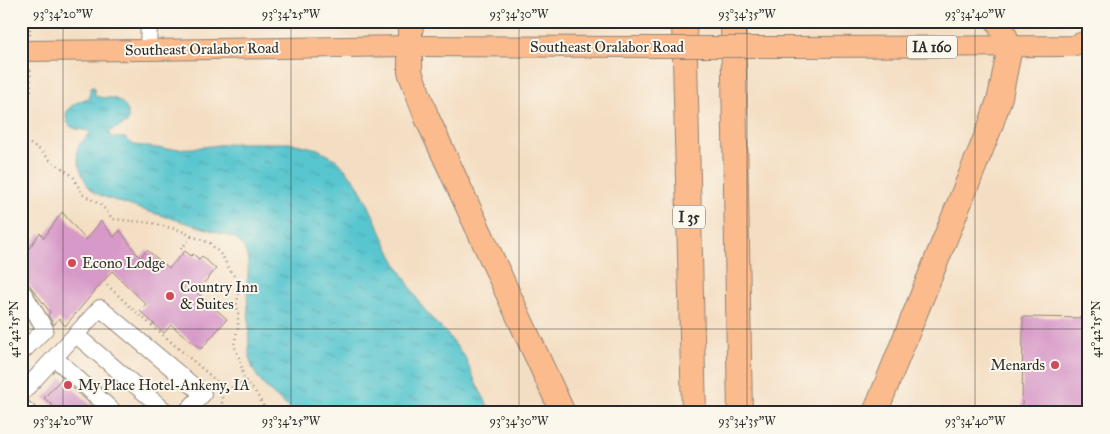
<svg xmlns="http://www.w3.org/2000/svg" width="1110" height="434" viewBox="0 0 1110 434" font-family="'IM FELL Great Primer',serif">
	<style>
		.water { fill: url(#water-ripples); stroke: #42787d }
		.building { fill: #d799c8 }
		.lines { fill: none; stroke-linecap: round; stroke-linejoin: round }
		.minor-casing { stroke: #908477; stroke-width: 18 }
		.major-casing { stroke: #908477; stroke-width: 22 }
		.highway-casing { stroke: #908477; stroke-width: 26 }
		.path { stroke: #908477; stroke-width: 2.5; stroke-dasharray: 1 4; stroke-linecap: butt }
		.minor { stroke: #fff; stroke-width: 16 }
		.major { stroke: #fbbb8c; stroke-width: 20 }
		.highway { stroke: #fbbb8c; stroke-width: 24 }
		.major-bridge-casing { stroke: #908477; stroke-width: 22; stroke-linecap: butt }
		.major-bridge { stroke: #fbbb8c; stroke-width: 20 }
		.ticks { fill: none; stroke: #2b2b2b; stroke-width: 1; stroke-opacity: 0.45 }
		.poi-dot { fill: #d1495b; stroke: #fbf7ec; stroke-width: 2 }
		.labels { text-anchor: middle; stroke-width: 4; stroke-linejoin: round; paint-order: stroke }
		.shield { fill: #fbf7ec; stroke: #696865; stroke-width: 1 }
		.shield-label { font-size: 14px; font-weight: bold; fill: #2b2b2b }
		.street-label { font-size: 15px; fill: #2b2b2b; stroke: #fbf7ec }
		.poi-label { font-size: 15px; fill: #2b2b2b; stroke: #fbf7ec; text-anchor: start }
		.neatline { fill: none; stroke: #2b2b2b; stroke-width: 2 }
		.ticks-label { font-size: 12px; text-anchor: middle; fill: #2b2b2b }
	</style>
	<defs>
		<pattern id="water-ripples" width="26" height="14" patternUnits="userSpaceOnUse" patternTransform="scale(1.25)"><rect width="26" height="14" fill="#59c6cf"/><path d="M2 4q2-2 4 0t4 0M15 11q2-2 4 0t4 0" fill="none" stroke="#4aa1a8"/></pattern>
	</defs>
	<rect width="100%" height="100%" fill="#fbf7ec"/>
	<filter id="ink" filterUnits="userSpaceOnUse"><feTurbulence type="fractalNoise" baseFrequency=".02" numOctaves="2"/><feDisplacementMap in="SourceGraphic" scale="10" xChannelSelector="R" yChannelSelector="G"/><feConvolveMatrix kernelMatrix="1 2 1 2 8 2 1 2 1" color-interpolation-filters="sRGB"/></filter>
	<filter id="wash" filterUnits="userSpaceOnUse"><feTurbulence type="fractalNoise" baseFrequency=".0096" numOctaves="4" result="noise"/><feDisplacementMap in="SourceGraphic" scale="20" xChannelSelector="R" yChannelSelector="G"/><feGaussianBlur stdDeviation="1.12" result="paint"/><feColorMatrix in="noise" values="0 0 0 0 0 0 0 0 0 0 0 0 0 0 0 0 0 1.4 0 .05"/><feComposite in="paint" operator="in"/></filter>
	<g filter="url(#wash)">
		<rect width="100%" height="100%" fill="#f4dec3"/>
		<path class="water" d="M 91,87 L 94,87 L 95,95 C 100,99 105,97 111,98 C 124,100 131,111 127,123 L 108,132 L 113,138 L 125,138 L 134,145 L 165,149 L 194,148 L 236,143 L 291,143 L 318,149 L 338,161 L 356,182 L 368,204 L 392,256 L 420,304 L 433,320 L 447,334 L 465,357 L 476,383 L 492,413 L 296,413 C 280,400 262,388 253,369 C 247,355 249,339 249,323 C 248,310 247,298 247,285 C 248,273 250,261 245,250 C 243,245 239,242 235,238 C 197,225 157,215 119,202 C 110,198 97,196 91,189 C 84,183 74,155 78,147 C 81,142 87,137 91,132 C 85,129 78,131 72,127 C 68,125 69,125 67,121 C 62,107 79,101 89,98 Z"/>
		<g id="blocks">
			<path class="building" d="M 62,212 L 86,240 L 101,221 L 114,237 L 120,230 L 140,258 L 147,250 L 169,268 L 185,251 L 191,256 L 193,254 L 199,259 L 202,256 L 216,269 L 196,292 L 227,319 L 201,349 L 171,325 L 164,333 L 140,311 L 146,304 L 112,271 L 65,326 L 59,318 L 54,325 L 48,315 L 50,312 L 21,274 L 21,269 L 29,258 L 25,254 L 40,233 L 44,238 Z
				M 1023,317 L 1089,318 L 1089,413 L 1022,413 Z
				M 62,378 L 100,413 L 61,413 L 44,398 Z"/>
		</g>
	</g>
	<g filter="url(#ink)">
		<use href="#blocks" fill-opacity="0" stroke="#908477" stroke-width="1"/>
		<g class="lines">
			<defs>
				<path id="minor" d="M 148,50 L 149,21
					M 21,292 L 24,294 L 45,329 L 21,353
					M 76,335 L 168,413
					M 55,358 L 115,413
					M 21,394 L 100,308 L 203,394 L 185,413
					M 21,406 L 29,413"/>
				<path id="major" d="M 791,47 L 1072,46 L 1089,40
					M 21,51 L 148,50 L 410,46 L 639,47"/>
				<path id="highway" d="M 412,21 L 410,32 L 410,72 L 427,118 L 563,413
					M 684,21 L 694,413
					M 733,21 L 740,413
					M 875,413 L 990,127 L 1000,97 L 1010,47 L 998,21"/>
			</defs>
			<use href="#minor" class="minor-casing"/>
			<use href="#major" class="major-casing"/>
			<use href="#highway" class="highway-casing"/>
			<path class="path" d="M 21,23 L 30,23
				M 30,35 L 30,21
				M 21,129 L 25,102 L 31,91 L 30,68
				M 21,140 L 25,141 L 40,150 L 50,160 L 73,176 L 82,194 L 101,205 L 113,219 L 152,223 L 167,227 L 180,230 L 189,235 L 210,243 L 223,257 L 229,269 L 237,280 L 239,286 L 237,304 L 238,314 L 238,327 L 234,345 L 241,363 L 242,370 L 245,380 L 255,391 L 266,411 L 268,413
				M 21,155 L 21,166
				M 181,249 L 192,236
				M 107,285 L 136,312 L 227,390
				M 224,413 L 222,405 L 222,395 L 227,390 L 245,380"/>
			<use href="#minor" class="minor"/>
			<use href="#major" class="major"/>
			<use href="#highway" class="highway"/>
			<defs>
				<path id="major-bridge" d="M 639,47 L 791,47"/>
			</defs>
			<use href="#major-bridge" class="major-bridge-casing"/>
			<use href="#major-bridge" class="major-bridge"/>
		</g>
	</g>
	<path class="ticks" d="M 63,21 L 63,413M 291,21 L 291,413M 519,21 L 519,413M 747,21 L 747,413M 975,21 L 975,413M 21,25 L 1089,25M 21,329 L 1089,329"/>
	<g class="poi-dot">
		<circle cx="72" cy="263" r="5"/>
		<circle cx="170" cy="296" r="5"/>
		<circle cx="1055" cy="365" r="5"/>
		<circle cx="68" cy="385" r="5"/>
	</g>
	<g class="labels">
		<g class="shield">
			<rect x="907" y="35.5" width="50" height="23" rx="4"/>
			<rect x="673" y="205.5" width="32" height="23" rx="4"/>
		</g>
		<g class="shield-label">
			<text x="932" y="52">IA 160</text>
			<text x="689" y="222">I 35</text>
		</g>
		<g class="street-label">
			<text x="607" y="52">Southeast Oralabor Road</text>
			<text transform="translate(202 49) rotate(-1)" y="5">Southeast Oralabor Road</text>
		</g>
		<g class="poi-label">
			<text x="82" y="268">Econo Lodge</text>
			<text x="180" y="292">Country Inn<tspan x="180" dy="17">&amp; Suites</tspan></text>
			<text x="1045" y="370" text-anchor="end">Menards</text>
			<text x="78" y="390">My Place Hotel-Ankeny, IA</text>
		</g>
	</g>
	<rect width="1110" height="434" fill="none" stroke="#fbf7ec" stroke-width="55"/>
	<rect x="28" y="28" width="1054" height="378" class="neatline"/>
	<g class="ticks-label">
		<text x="63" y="18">93°34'20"W</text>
		<text x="291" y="18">93°34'25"W</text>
		<text x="519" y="18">93°34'30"W</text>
		<text x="747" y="18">93°34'35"W</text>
		<text x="975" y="18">93°34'40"W</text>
		<text transform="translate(1096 329) rotate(-90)" y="4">41°42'15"N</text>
		<text transform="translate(14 329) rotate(-90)" y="4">41°42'15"N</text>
		<text x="63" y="425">93°34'20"W</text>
		<text x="291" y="425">93°34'25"W</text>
		<text x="519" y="425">93°34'30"W</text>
		<text x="747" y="425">93°34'35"W</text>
		<text x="975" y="425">93°34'40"W</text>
	</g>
</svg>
